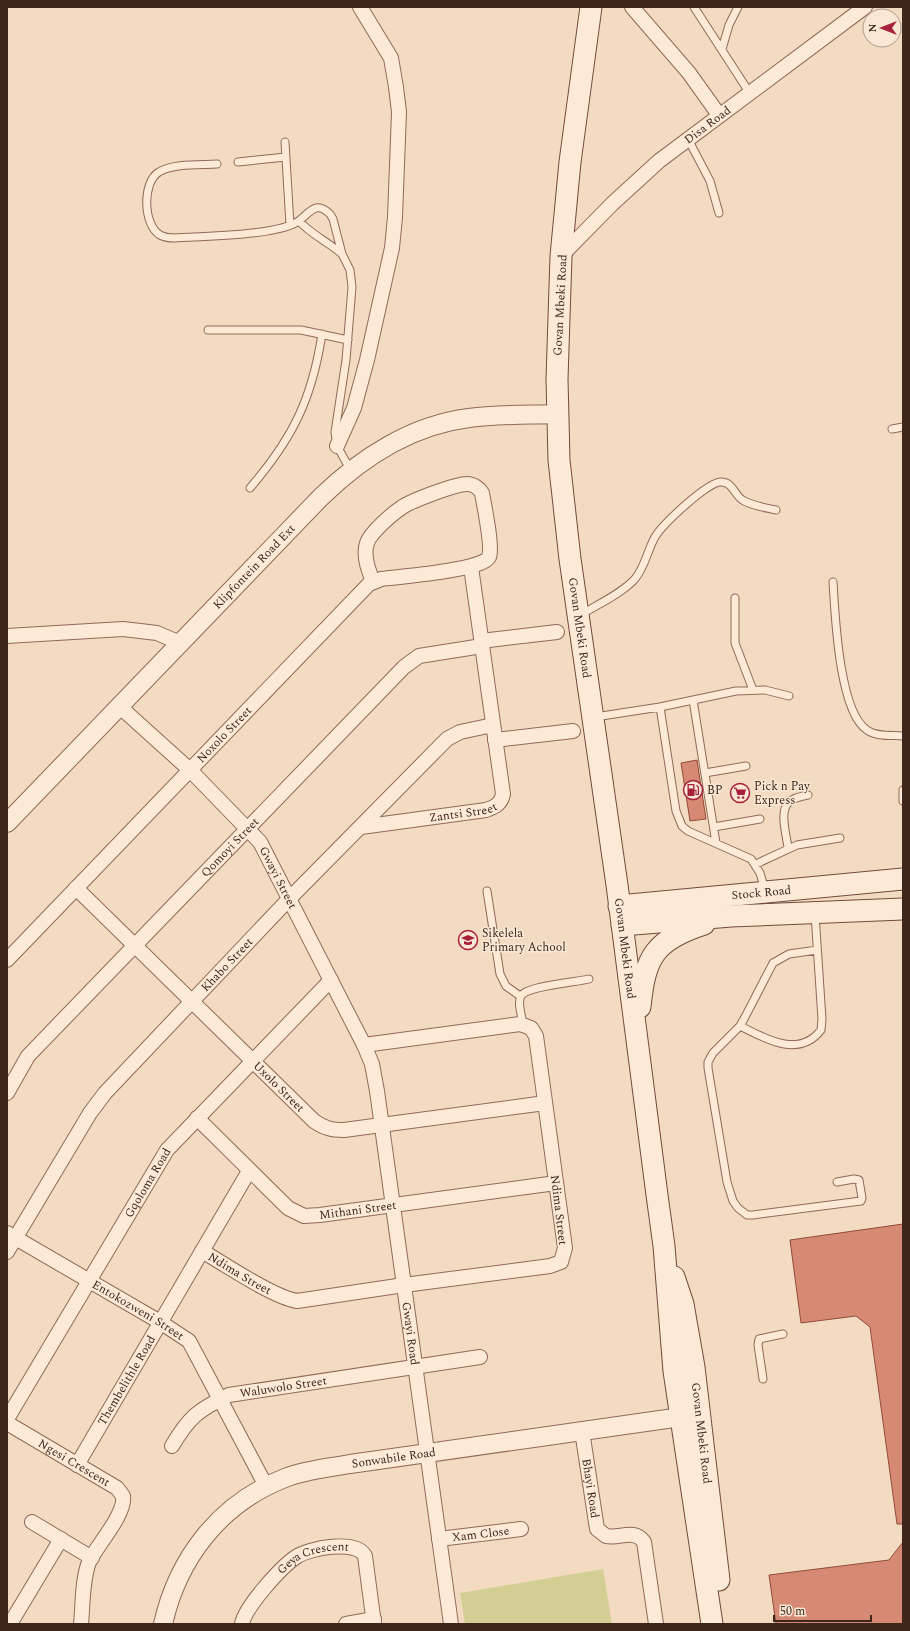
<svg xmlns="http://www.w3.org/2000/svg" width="910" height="1631" viewBox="0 0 910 1631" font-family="Spectral,serif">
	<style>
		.green { fill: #d3ce94 }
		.building { fill: #d68973; stroke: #924b39 }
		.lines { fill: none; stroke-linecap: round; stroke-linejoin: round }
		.service-casing { stroke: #8f6a57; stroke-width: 9 }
		.minor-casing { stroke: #8f6a57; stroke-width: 16 }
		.tertiary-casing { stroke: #8f6a57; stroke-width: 20 }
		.secondary-casing { stroke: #714b3a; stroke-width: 23 }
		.service { stroke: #fcead7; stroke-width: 7 }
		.minor { stroke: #fcead7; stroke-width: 14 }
		.tertiary { stroke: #fcead7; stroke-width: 18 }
		.secondary { stroke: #fcead7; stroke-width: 21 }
		.labels { text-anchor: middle; stroke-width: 3; stroke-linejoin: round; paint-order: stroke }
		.street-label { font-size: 12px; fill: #3e261d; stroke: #f9e7d3 }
		.poi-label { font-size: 12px; fill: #3e261d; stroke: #f9e7d3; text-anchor: start }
	</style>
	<rect width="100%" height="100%" fill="#f3dbc2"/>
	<path class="green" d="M 603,1569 L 612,1624 L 465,1624 L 460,1593 Z"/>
	<path class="building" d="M 697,760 L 706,819 L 690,821 L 681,763 Z
		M 903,1224 L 903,1524 L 897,1524 L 870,1327 L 856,1316 L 801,1323 L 790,1240 Z
		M 903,1542 L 903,1624 L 776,1624 L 769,1575 L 889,1560 Z"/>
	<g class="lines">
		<defs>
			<path id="service" d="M 694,7 L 749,92
				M 722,49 L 729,25 L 738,7
				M 688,139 L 710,181 L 719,213
				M 285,142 L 290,225
				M 238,162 L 286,157
				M 217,164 C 201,165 173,163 159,172 C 142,182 143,225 160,235 C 165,238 170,238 175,238 C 202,236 281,236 300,220 C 311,211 316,201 330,214 L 333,219 L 342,254 L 350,270 L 352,287 L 346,360 L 335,432 L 337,446 L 350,469
				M 299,221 C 312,235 328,242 342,254
				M 208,330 L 301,330 L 348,340
				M 892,429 L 903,427
				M 250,488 C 293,438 312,399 322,334
				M 833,582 C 835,614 839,712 867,730 C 876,737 892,735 903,736
				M 735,598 L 735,643 L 753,690
				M 580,615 C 597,605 619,595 634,580 C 645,568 647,551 655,537 C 662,525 709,480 722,482 C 734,483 734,496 744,501 C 754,506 766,508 776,510
				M 693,700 L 716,843
				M 660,707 L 736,691 L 765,690 L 789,696
				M 595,717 L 660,707 L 676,811 L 682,826 L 688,831 L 751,859 L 760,873 L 765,890
				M 705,773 L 746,766
				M 903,790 L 903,801
				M 714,827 L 760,819
				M 788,848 C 787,836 777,807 792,800 C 797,797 803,796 808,795
				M 756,864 L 797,845 L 840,838
				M 487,891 L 500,974 L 506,986 L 520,996
				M 817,950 L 789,954 L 773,963 L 745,1017 L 740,1026 L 713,1053 L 708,1062 L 708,1068 L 727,1182 L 733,1201 L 738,1208 L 747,1215 L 753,1215 L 861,1201 L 862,1198 L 859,1180 L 854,1179 L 837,1182
				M 523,1024 C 522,1016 517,1003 521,996 C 526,986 577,982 589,979
				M 740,1026 C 764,1038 799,1059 821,1030 L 822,1019 L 815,914
				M 763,1379 L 758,1345 L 759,1339 L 783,1334"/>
			<g id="minor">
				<path d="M 632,7 L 689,73 L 719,115"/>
				<path id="s1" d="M 561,256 L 612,204 L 659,161 L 865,7"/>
				<path d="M 337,446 L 354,408 L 367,360 L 392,248 L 395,217 L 399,112 L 396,87 L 391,58 L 360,7"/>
				<path d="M 7,636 L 123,629 L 157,633 L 180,643"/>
				<path d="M 481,641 L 557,632"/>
				<path id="s2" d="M 119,706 L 190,770 L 260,842 L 364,1045 L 372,1064 L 377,1091 L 451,1624"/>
				<path d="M 495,740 L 573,731"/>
				<path id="s3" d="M 361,827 L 486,810 C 495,807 501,804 503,794 L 471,567"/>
				<path id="s4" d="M 76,888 L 314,1121 C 324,1128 331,1130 344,1130 L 545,1103"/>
				<path id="s5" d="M 7,960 L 369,584 L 381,579 C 398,577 484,570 489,557 C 493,547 484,505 482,493 C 479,488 473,484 467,484 C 456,484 410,501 401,508 C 392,514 370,533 367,543 C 363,555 368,570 373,581"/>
				<path id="s6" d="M 7,1093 L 28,1056 L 404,667 L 419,656 L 482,646"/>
				<path id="s7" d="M 197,1118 L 288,1208 L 304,1216 L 320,1215 L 556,1183"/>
				<path id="s8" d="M 7,1233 L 160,1322 L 189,1341 L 266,1486"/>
				<path id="s9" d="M 202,1251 C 226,1265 273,1297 297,1301 L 404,1285 L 550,1266 L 561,1262 L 565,1248 L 536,1036 L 531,1028 L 520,1024 L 364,1045"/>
				<path id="s10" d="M 7,1252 L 90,1113 L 105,1093 L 289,899 L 447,739 L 460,732 L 493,725"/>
				<path id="s11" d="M 7,1419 L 167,1150 L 331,980"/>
				<path id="s12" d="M 7,1423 L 117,1488 L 123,1496 C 126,1514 97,1545 89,1562 C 82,1580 83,1605 81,1624"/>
				<path id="s13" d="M 582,1431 L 597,1529 L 606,1536 C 620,1539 634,1528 644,1542 L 656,1624"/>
				<path id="s14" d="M 172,1446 C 189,1417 198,1410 229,1395 L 480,1357"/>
				<path id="s15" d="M 77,1465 L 249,1171"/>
				<path d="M 32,1522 L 92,1558"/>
				<path id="s16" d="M 439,1539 L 521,1529"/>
				<path d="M 10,1624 L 61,1539"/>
				<path id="s17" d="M 242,1624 C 245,1607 281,1567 296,1557 C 309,1548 356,1539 365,1556 L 374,1624"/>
				<path d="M 346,1624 L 374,1619"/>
			</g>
			<g id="tertiary">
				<path id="s18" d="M 7,823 L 321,497 C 361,458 412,425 469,418 C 498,414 528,415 557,414"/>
				<path id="s19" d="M 163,1624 C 178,1558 220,1503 285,1478 C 305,1470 329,1468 350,1464 L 695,1415"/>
			</g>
			<g id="secondary">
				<path id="s20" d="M 591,7 L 570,162 L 561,256 L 557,379 L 559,460 L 570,559 L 617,885 L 657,1195 L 664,1246 L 674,1371 L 712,1624"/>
				<path id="s21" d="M 619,906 L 903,879"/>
				<path d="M 622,925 L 731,916 L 903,909"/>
				<path d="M 640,1007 C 645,956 655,940 704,924"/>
				<path id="s22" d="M 674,1277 L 683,1304 L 694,1367 L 719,1580"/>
			</g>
		</defs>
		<use href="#service" class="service-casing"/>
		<use href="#minor" class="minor-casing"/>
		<use href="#tertiary" class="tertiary-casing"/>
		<use href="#secondary" class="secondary-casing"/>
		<use href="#service" class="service"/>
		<use href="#minor" class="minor"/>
		<use href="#tertiary" class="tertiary"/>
		<use href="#secondary" class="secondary"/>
	</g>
	<defs>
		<symbol id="fuel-ring" viewBox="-11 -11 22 22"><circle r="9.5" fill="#f9e7d3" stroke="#a61f3b" stroke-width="1.5"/><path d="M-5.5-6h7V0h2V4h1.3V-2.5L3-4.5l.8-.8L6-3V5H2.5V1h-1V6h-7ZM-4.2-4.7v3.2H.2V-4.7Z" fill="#a61f3b"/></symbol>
		<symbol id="supermarket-ring" viewBox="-11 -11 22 22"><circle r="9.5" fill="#f9e7d3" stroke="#a61f3b" stroke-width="1.5"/><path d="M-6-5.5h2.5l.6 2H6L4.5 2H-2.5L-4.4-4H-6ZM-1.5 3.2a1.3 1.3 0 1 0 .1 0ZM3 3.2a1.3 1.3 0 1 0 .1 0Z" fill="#a61f3b"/></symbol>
		<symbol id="school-ring" viewBox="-11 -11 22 22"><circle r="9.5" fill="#f9e7d3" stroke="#a61f3b" stroke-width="1.5"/><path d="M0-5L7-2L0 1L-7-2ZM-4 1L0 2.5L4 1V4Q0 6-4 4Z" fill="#a61f3b"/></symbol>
	</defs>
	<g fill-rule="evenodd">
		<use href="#fuel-ring" x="682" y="779" width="22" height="22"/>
		<use href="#supermarket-ring" x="729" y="782" width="22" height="22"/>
		<use href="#school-ring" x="457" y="929" width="22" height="22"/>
	</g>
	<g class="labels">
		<g class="street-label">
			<text dy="4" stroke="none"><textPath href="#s1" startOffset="197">Disa Road</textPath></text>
			<text transform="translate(560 305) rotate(-87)" y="4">Govan Mbeki Road</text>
			<text dy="4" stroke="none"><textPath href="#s18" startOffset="356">Klipfontein Road Ext</textPath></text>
			<text dy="4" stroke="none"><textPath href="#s20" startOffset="624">Govan Mbeki Road</textPath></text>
			<text dy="4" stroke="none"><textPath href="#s5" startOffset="313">Noxolo Street</textPath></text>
			<text dy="4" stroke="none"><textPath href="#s3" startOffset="103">Zantsi Street</textPath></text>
			<text dy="4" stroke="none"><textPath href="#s6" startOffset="333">Qomoyi Street</textPath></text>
			<text dy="4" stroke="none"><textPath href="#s2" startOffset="236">Gwayi Street</textPath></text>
			<text dy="4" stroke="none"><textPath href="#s21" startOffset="143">Stock Road</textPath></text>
			<text dy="4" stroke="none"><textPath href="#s20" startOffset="948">Govan Mbeki Road</textPath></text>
			<text dy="4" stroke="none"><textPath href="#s10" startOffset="364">Khabo Street</textPath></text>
			<text dy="4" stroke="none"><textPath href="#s4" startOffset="284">Uxolo Street</textPath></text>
			<text dy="4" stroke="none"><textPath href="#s11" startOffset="275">Gqoloma Road</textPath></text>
			<text dy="4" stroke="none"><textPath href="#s7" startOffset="200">Mithani Street</textPath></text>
			<text transform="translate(559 1210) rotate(83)" y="4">Ndima Street</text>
			<text dy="4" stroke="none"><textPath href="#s9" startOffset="44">Ndima Street</textPath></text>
			<text dy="4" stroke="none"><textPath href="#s8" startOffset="152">Entokozweni Street</textPath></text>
			<text dy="4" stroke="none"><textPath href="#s2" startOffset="717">Gwayi Road</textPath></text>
			<text dy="4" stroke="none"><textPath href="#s15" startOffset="98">Thembelithle Road</textPath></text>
			<text dy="4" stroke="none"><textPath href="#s14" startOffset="133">Waluwolo Street</textPath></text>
			<text dy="4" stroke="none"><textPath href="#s22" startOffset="159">Govan Mbeki Road</textPath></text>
			<text dy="4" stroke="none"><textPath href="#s19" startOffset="309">Sonwabile Road</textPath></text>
			<text dy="4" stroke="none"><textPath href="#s12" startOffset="78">Ngesi Crescent</textPath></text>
			<text dy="4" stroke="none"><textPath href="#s13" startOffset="58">Bhayi Road</textPath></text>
			<text dy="4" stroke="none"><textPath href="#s16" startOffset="42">Xam Close</textPath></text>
			<text dy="4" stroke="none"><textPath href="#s17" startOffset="103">Geya Crescent</textPath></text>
		</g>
		<g class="poi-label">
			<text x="754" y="790">Pick n Pay<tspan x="754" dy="14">Express</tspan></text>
			<text x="707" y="794">BP</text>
			<text x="482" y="937">Sikelela<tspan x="482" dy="14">Primary Achool</tspan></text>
		</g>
	</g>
	<rect width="910" height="1631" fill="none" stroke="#3e261d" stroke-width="16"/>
	<g transform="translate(882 28) rotate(270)"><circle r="19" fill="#f9e7d3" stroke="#ae9a8a"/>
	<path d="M0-3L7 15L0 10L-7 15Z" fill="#a61f3b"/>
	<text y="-6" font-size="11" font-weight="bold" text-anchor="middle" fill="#3e261d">N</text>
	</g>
	<path d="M774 1615v6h97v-6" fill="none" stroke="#3e261d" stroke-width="2"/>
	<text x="780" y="1615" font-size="12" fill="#3e261d" stroke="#f9e7d3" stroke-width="3" paint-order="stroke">50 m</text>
</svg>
